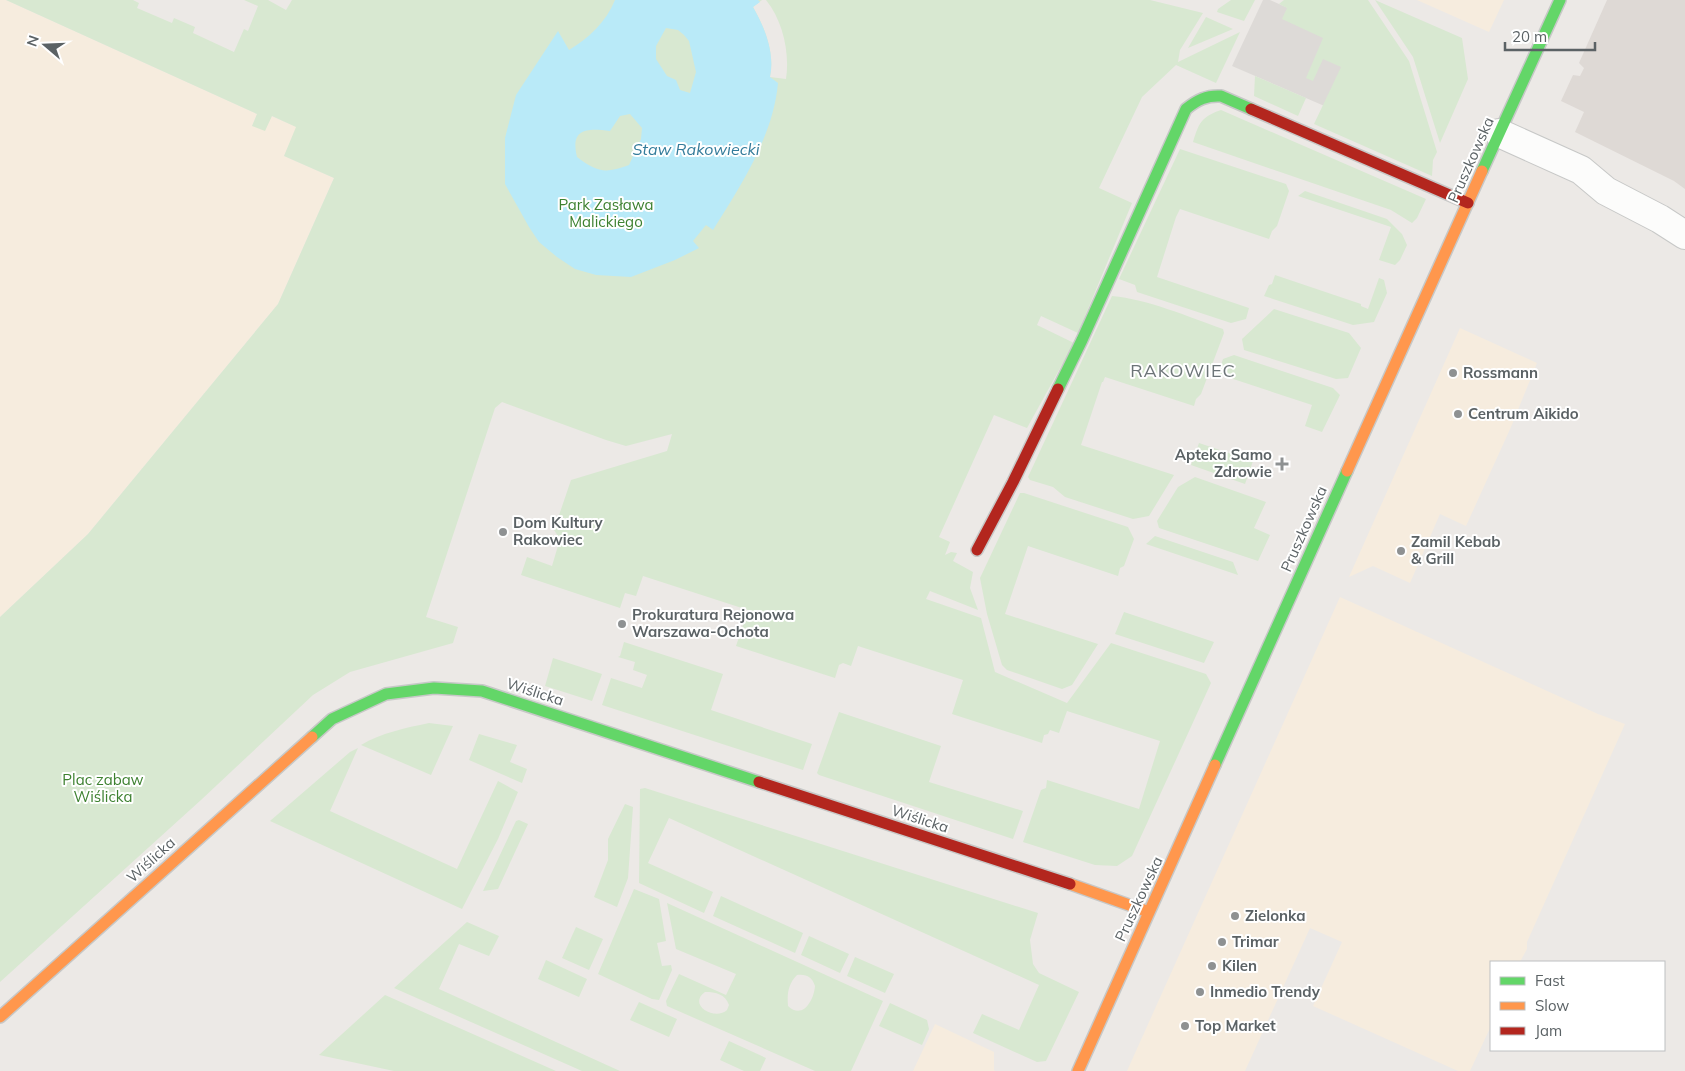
<svg xmlns="http://www.w3.org/2000/svg" width="1685" height="1071" viewBox="0 0 1685 1071" font-family="Mulish,sans-serif">
	<style>
		.commercial { fill: #f6ecde }
		.industrial { fill: #dddad7 }
		.education { fill: #ded9d5 }
		.green { fill: #d8e8d1; fill-rule: evenodd }
		.water { fill: #b9eaf8; fill-rule: evenodd }
		.lines { fill: none; stroke-linecap: round; stroke-linejoin: round }
		.street-casing { stroke: #c7c8c7; stroke-width: 30 }
		.fast-casing { stroke: #c7c8c7; stroke-width: 14 }
		.slow-casing { stroke: #c7c8c7; stroke-width: 14 }
		.jam-casing { stroke: #c7c8c7; stroke-width: 14 }
		.street { stroke: #fcfcfb; stroke-width: 28 }
		.fast { stroke: #63d668; stroke-width: 11 }
		.slow { stroke: #ff974d; stroke-width: 11 }
		.jam { stroke: #b3261e; stroke-width: 11 }
		.poi-dot { fill: #8e9192; stroke: #fff; stroke-width: 2 }
		.labels { text-anchor: middle; stroke-width: 4; stroke-linejoin: round; paint-order: stroke }
		.street-label { font-size: 15px; fill: #5b6265; stroke: #fff }
		.park-label { font-size: 15px; fill: #3d8130; stroke: #fff }
		.poi-label { font-size: 15px; font-weight: bold; fill: #5b6265; stroke: #fff; text-anchor: start }
		.water-label { font-size: 16px; font-style: italic; fill: #347c9b; stroke: #fff }
		.quarter-label { font-size: 18px; letter-spacing: 1px; fill: #6c7477; stroke: #fff }
	</style>
	<rect width="100%" height="100%" fill="#ece9e6"/>
	<path class="commercial" d="M 0,0 L 6,0 L 257,114 L 252,126 L 271,116 L 297,127 L 284,156 L 334,178 L 278,304 L 88,534 L 0,617 Z
		M 1417,0 L 1504,0 L 1489,32 Z
		M 1460,328 L 1537,363 L 1511,427 L 1466,526 L 1440,514 L 1410,583 L 1373,566 L 1349,577 Z
		M 1340,597 L 1598,714 L 1625,724 L 1527,942 L 1527,949 L 1520,962 L 1491,962 L 1491,1026 L 1470,1071 L 1458,1071 L 1313,1006 L 1342,942 L 1310,928 L 1245,1071 L 1127,1071 Z
		M 935,1024 L 994,1052 L 994,1070 L 995,1071 L 913,1071 Z"/>
	<path class="industrial" d="M 1263,0 L 1270,0 L 1405,60 L 1373,127 L 1232,66 Z"/>
	<path class="education" d="M 1607,0 L 1685,0 L 1685,189 L 1674,181 L 1575,132 L 1584,112 L 1561,101 L 1573,75 L 1580,76 L 1584,68 L 1579,63 Z"/>
	<path class="green" d="M 6,0 L 133,0 L 139,3 L 137,8 L 172,23 L 174,18 L 195,27 L 193,33 L 234,52 L 244,29 L 248,31 L 258,6 L 244,0 L 268,0 L 286,10 L 292,0 L 762,0 L 753,7 C 765,28 775,53 770,77 L 786,79 C 790,53 783,21 766,0 L 1150,0 L 1203,13 L 1180,50 L 1178,62 L 1240,32 L 1216,83 L 1176,65 L 1142,97 L 1099,188 L 1132,203 L 1078,333 L 1041,316 L 1037,325 L 1074,343 L 1027,428 L 994,415 L 939,537 L 950,542 L 945,555 L 951,552 L 957,553 L 953,561 L 973,572 L 970,588 L 978,610 L 930,591 L 926,599 L 981,618 L 995,672 L 1067,703 L 1111,643 L 1206,674 L 1211,683 L 1132,856 L 1117,866 L 1095,865 L 1023,842 L 1041,790 L 1046,788 L 1047,780 L 1139,809 L 1160,741 L 1067,711 L 1059,733 L 1050,730 L 1048,734 L 1044,735 L 1042,743 L 952,714 L 963,680 L 858,646 L 851,666 L 843,663 L 839,665 L 835,678 L 736,646 L 748,610 L 643,576 L 636,596 L 625,593 L 620,608 L 521,575 L 527,557 L 552,566 L 560,539 L 554,530 L 571,480 L 667,451 L 672,434 L 626,446 L 606,440 L 502,402 L 495,408 L 426,617 L 458,627 L 453,643 L 350,672 L 313,695 L 201,800 L 0,982 L 0,617 L 88,534 L 278,304 L 334,178 L 284,156 L 296,127 L 272,116 L 265,131 L 252,126 L 257,114 Z
		M 1231,0 L 1255,0 L 1244,21 L 1217,12 L 1218,9 Z
		M 1284,0 L 1368,0 L 1409,61 L 1437,152 L 1433,160 L 1432,176 L 1314,124 L 1341,67 L 1323,59 L 1313,81 L 1306,78 L 1323,38 L 1282,19 L 1287,8 L 1279,4 Z
		M 1375,0 L 1462,38 L 1468,79 L 1440,143 L 1413,57 Z
		M 1206,17 L 1233,29 L 1188,48 Z
		M 1255,76 L 1306,98 L 1298,116 L 1254,96 Z
		M 1221,110 L 1426,199 L 1417,218 L 1412,223 L 1391,210 L 1193,142 C 1199,123 1201,117 1221,110 Z
		M 1180,149 L 1286,184 L 1289,191 L 1277,226 L 1272,231 L 1269,239 L 1180,209 L 1176,217 L 1157,277 L 1249,308 L 1246,319 L 1231,323 L 1137,292 L 1135,285 L 1119,279 Z
		M 1305,191 L 1387,219 L 1402,234 L 1407,245 L 1400,260 L 1395,265 L 1379,260 L 1391,227 L 1298,196 Z
		M 1275,275 L 1361,304 L 1361,306 L 1368,309 L 1379,278 L 1384,280 L 1387,293 L 1374,322 L 1353,325 L 1264,296 L 1269,285 L 1272,284 Z
		M 1112,296 C 1147,299 1189,317 1223,329 L 1224,333 L 1201,394 L 1196,399 L 1194,406 L 1105,377 L 1103,382 L 1102,382 L 1081,445 L 1174,475 L 1149,516 L 1133,519 L 1065,497 L 1053,487 L 1030,480 L 1028,477 Z
		M 1274,309 L 1349,333 L 1361,348 L 1348,378 L 1336,379 L 1244,350 L 1242,339 Z
		M 1234,355 L 1333,388 L 1340,395 L 1322,432 L 1305,426 L 1312,405 L 1218,374 L 1223,359 Z
		M 1199,443 L 1253,461 L 1245,484 L 1191,465 Z
		M 1195,477 L 1266,502 L 1254,528 L 1270,535 L 1258,561 L 1159,528 L 1157,521 L 1178,487 Z
		M 1020,493 L 1024,493 L 1128,527 L 1134,539 L 1124,566 L 1120,568 L 1118,576 L 1028,546 L 1005,614 L 1098,644 L 1072,685 L 1062,689 L 1007,670 L 1002,665 L 987,614 L 980,578 Z
		M 1155,536 L 1233,562 L 1238,575 L 1146,544 Z
		M 1124,612 L 1214,642 L 1204,663 L 1115,634 Z
		M 624,642 L 723,674 L 711,710 L 812,744 L 803,770 L 602,705 L 611,678 L 642,688 L 647,675 L 633,670 L 635,662 L 618,657 L 620,656 Z
		M 553,658 L 602,674 L 592,701 L 545,686 Z
		M 839,712 L 941,746 L 929,782 L 1023,811 L 1013,839 L 819,775 L 817,773 Z
		M 429,723 L 453,726 L 431,775 L 361,745 C 381,733 405,728 429,723 Z
		M 479,734 L 517,745 L 510,762 L 527,769 L 522,783 L 469,760 Z
		M 358,748 L 330,811 L 457,869 L 498,781 L 518,792 L 498,839 L 462,909 L 270,821 L 350,752 Z
		M 645,788 L 1038,913 L 1030,940 L 1033,964 L 1039,973 L 1079,992 L 1046,1061 L 1037,1062 L 973,1033 L 982,1014 L 1019,1030 L 1039,985 L 669,818 L 648,863 L 713,892 L 704,913 L 639,883 L 640,789 Z
		M 625,804 L 633,807 L 628,878 L 617,907 L 594,897 L 608,860 L 608,839 Z
		M 519,820 L 528,824 L 498,889 L 483,891 L 516,821 Z
		M 634,889 L 659,899 L 666,941 L 657,943 L 662,966 L 671,965 L 672,970 L 659,1000 L 652,999 L 598,974 Z
		M 721,896 L 803,933 L 795,953 L 713,916 Z
		M 667,903 L 883,1001 L 851,1071 L 815,1071 L 667,1006 L 666,1001 L 679,974 L 726,995 L 736,974 L 676,949 ZM 797,975 C 807,974 812,977 815,986 C 814,1000 803,1020 788,1006 C 787,994 788,984 797,975 ZM 705,992 C 716,992 725,994 729,1005 L 727,1010 C 715,1021 687,1005 705,992 Z
		M 467,922 L 499,936 L 489,956 L 459,944 L 439,989 L 620,1071 L 582,1071 L 394,988 Z
		M 576,927 L 603,939 L 589,970 L 562,958 Z
		M 809,936 L 849,954 L 840,973 L 801,955 Z
		M 855,957 L 894,974 L 885,993 L 847,976 Z
		M 546,960 L 587,979 L 579,997 L 538,979 Z
		M 385,995 L 556,1071 L 394,1071 L 319,1055 Z
		M 639,1002 L 677,1019 L 669,1037 L 630,1020 Z
		M 890,1003 L 927,1020 L 929,1029 L 922,1045 L 879,1026 Z
		M 729,1041 L 766,1058 L 760,1071 L 744,1071 L 720,1060 Z"/>
	<path class="water" d="M 615,0 L 758,0 L 760,2 L 753,7 C 765,28 775,53 770,77 L 778,83 C 773,137 741,185 713,230 L 706,225 L 693,241 L 699,248 L 675,260 L 631,277 L 596,275 L 575,269 L 557,257 L 539,242 L 529,227 L 505,184 L 505,138 L 516,95 L 558,31 L 569,50 C 589,38 606,22 615,0 ZM 666,28 L 678,30 L 684,35 L 689,41 L 696,72 L 690,93 L 680,90 L 676,80 L 667,76 L 656,59 L 656,46 ZM 630,114 L 642,128 L 641,139 L 629,165 C 605,174 597,172 577,157 C 570,128 587,128 610,131 L 620,116 Z"/>
	<g class="lines">
		<defs>
			<path id="street" d="M 1499,133 L 1581,170 L 1606,191 L 1660,219 L 1685,235"/>
			<path id="fast" d="M 1482,171 L 1560,0
				M 1058,389 L 1082,340 L 1186,109 C 1197,100 1207,95 1221,96 L 1251,109
				M 312,737 L 332,719 L 386,694 L 434,688 L 482,691 L 759,782
				M 1215,765 L 1347,471"/>
			<path id="slow" d="M 1347,471 L 1482,171
				M 1070,884 L 1149,912
				M 0,1017 L 312,737
				M 1078,1071 L 1215,765"/>
			<path id="jam" d="M 1251,109 L 1468,203
				M 977,550 L 1013,482 L 1058,389
				M 759,782 L 1070,884"/>
		</defs>
		<use href="#street" class="street-casing"/>
		<use href="#fast" class="fast-casing"/>
		<use href="#slow" class="slow-casing"/>
		<use href="#jam" class="jam-casing"/>
		<use href="#street" class="street"/>
		<use href="#fast" class="fast"/>
		<use href="#slow" class="slow"/>
		<use href="#jam" class="jam"/>
	</g>
	<g class="poi-dot">
		<circle cx="1453" cy="373" r="5"/>
		<circle cx="1458" cy="414" r="5"/>
		<path d="M1279.5 456.5h5v5h5v5h-5v5h-5v-5h-5v-5h5z"/>
		<circle cx="503" cy="532" r="5"/>
		<circle cx="1401" cy="551" r="5"/>
		<circle cx="622" cy="624" r="5"/>
		<circle cx="1235" cy="916" r="5"/>
		<circle cx="1222" cy="942" r="5"/>
		<circle cx="1212" cy="966" r="5"/>
		<circle cx="1200" cy="992" r="5"/>
		<circle cx="1185" cy="1026" r="5"/>
	</g>
	<g class="labels">
		<g class="street-label">
			<text transform="translate(1471 160) rotate(-66)" y="5">Pruszkowska</text>
			<text transform="translate(1304 529) rotate(-66)" y="5">Pruszkowska</text>
			<text transform="translate(535 692) rotate(18)" y="5">Wiślicka</text>
			<text transform="translate(920 819) rotate(18)" y="5">Wiślicka</text>
			<text transform="translate(151 860) rotate(-42)" y="5">Wiślicka</text>
			<text transform="translate(1139 899) rotate(-65)" y="5">Pruszkowska</text>
		</g>
		<g class="park-label">
			<text x="606" y="210">Park Zasława<tspan x="606" dy="17">Malickiego</tspan></text>
			<text x="103" y="785">Plac zabaw<tspan x="103" dy="17">Wiślicka</tspan></text>
		</g>
		<g class="poi-label">
			<text x="1463" y="378">Rossmann</text>
			<text x="1468" y="419">Centrum Aikido</text>
			<text x="1272" y="460" text-anchor="end">Apteka Samo<tspan x="1272" dy="17">Zdrowie</tspan></text>
			<text x="513" y="528">Dom Kultury<tspan x="513" dy="17">Rakowiec</tspan></text>
			<text x="1411" y="547">Zamil Kebab<tspan x="1411" dy="17">&amp; Grill</tspan></text>
			<text x="632" y="620">Prokuratura Rejonowa<tspan x="632" dy="17">Warszawa-Ochota</tspan></text>
			<text x="1245" y="921">Zielonka</text>
			<text x="1232" y="947">Trimar</text>
			<text x="1222" y="971">Kilen</text>
			<text x="1210" y="997">Inmedio Trendy</text>
			<text x="1195" y="1031">Top Market</text>
		</g>
		<g class="water-label">
			<text x="696" y="155">Staw Rakowiecki</text>
		</g>
		<g class="quarter-label">
			<text x="1183" y="377">RAKOWIEC</text>
		</g>
	</g>
	<rect x="1490" y="961" width="175" height="90" fill="#ffffff" stroke="#bdc0c1"/>
	<rect x="1500" y="977" width="25" height="8" fill="#63d668" stroke="#bdc0c1"/>
	<text x="1535" y="986" font-size="15" fill="#5b6265">Fast</text>
	<rect x="1500" y="1002" width="25" height="8" fill="#ff974d" stroke="#bdc0c1"/>
	<text x="1535" y="1011" font-size="15" fill="#5b6265">Slow</text>
	<rect x="1500" y="1027" width="25" height="8" fill="#b3261e" stroke="#bdc0c1"/>
	<text x="1535" y="1036" font-size="15" fill="#5b6265">Jam</text>
	<g transform="translate(45 45) rotate(289)" stroke="#ffffff" stroke-width="4" paint-order="stroke">
	<path d="M0-4L9 19L0 12L-9 19Z" fill="#5b6265"/>
	<text y="-8" font-size="14" font-weight="bold" text-anchor="middle" fill="#5b6265">N</text>
	</g>
	<path d="M1505 42v8h90v-8" fill="none" stroke="#5b6265" stroke-width="2.5"/>
	<text x="1512" y="42" font-size="15" fill="#5b6265" stroke="#ffffff" stroke-width="4" paint-order="stroke">20 m</text>
</svg>
